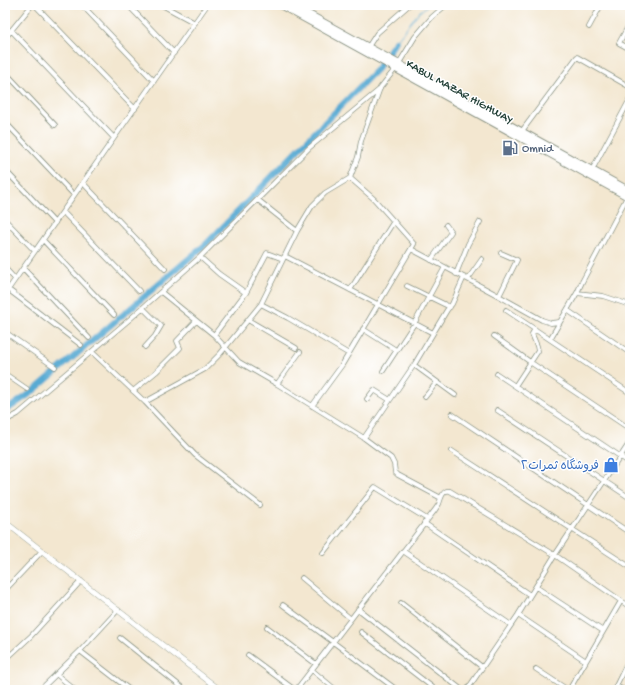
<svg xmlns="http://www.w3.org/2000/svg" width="635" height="695" viewBox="0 0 635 695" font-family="'Gochi Hand','Playpen Sans Arabic',sans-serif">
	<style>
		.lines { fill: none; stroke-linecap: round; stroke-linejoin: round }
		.stream { stroke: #58aad3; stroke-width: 1 }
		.river { stroke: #58aad3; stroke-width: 6 }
		.minor-casing { stroke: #899282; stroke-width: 5.5 }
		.tertiary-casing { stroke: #899282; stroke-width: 6 }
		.trunk-casing { stroke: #899282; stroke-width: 8 }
		.minor { stroke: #fff; stroke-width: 4 }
		.tertiary { stroke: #fff; stroke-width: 5 }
		.trunk { stroke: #fff; stroke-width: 6 }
		.labels { text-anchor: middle; stroke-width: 3; stroke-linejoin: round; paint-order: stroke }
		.street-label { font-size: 12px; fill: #1f3d34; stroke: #fff }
		.service-label { font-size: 12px; fill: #4e5e75; stroke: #fff; text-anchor: start }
		.shop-label { font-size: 12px; fill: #366cbe; stroke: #fff; text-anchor: end }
	</style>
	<rect width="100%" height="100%" fill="#fff"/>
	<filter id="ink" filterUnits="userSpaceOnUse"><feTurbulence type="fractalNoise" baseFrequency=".025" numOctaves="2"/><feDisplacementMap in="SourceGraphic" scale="8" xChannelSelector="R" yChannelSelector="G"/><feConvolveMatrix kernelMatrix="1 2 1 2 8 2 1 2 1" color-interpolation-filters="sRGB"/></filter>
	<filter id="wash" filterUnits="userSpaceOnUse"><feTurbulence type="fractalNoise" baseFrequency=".012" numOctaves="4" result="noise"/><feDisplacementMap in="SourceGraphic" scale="16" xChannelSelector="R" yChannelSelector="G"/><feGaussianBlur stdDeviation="0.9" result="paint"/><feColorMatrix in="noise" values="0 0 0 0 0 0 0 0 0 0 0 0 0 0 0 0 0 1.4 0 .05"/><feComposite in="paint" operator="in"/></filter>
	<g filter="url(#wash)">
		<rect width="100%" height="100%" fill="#f3e7d0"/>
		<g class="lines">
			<path class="stream" d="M 396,41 L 418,13 L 428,5"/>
			<path class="river" d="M 5,411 L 31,393 L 206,244 L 377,69 L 396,41"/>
		</g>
	</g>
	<g filter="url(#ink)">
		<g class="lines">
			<defs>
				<path id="minor" d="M 35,5 L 135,109
					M 82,5 L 154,81
					M 128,5 L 174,53
					M 162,5 L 195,23
					M 630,23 L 619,43 L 630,49
					M 589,27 L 601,5
					M 11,30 L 114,138
					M 5,38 L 32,5
					M 368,47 L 377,33 L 409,5
					M 5,72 L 55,125
					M 5,122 L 74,195
					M 522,131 L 577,57 L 630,87
					M 5,170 L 55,223
					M 592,170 L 630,99
					M 83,183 L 165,269
					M 258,200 L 297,231
					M 63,212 L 139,291
					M 5,220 L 35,251
					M 43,240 L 114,315
					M 411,249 L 499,296 L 542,320 L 551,323 L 559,322
					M 285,256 L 433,333
					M 200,257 L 219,274 L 246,293
					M 431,260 L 451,232 L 446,225
					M 5,268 L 15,279
					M 23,268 L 89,338
					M 456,274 L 468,244 L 480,222
					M 468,279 L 482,259
					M 407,286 L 450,307
					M 5,287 L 81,345
					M 350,290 L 394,221
					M 161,292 L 214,335 L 239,362 L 277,384 L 364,438 L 391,458 L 394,464 L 395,472 L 398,475 L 441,498 C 443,493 445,490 450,491 L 555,555 L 630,607
					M 577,293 L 603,296 L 630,305
					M 5,294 L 207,5
					M 499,296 L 517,260 L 501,253
					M 261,304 L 288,318 L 349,354
					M 143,308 L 161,326 L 155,336 L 145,347
					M 506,310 L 630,393
					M 567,310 L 630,353
					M 248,320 L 296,348
					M 363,329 L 396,350
					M 5,332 L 55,367
					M 214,335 L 247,291 L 267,253 L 283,259
					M 494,336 L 533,364 L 630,429
					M 550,339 L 577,293 L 582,282 L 628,195
					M 92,352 L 145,402 L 205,369 L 220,354 L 261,304 L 297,231 L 312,206 L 325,193 L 350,178 L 358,157 L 361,141 L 380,88 L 396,68 L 415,37 L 432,17 L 446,5
					M 414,365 L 455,395
					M 383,371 L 414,324 L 445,267
					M 5,374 L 27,389
					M 497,374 L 630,463
					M 277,384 L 300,352
					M 515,386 L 538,351 L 537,346 L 532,334 L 535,329
					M 133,391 L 156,372 L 180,348 L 177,341 L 196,321
					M 425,397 L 437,382
					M 367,399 L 374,390 L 390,400
					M 145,402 L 195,455 L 260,505
					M 312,406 L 342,365 L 414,244 L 374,199 L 350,178
					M 497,410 L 630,498
					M 452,414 L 630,533
					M 5,421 L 18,414 L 130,319 L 200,257 L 309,148 L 380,89
					M 364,438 L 414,365 L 447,310 L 452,304 L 464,277
					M 452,451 L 630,567
					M 424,523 L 530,595
					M 403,551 L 511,625
					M 323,553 L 375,487 L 427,519
					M 302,578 L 351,619
					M 536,587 L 603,631
					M 5,590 L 42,551
					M 401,603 L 482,667
					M 283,605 L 333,642 L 397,690
					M 358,609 L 462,690
					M 518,615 L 586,661
					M 267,627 L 316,664
					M 361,632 L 436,690
					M 120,638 L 185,690
					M 80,651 L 130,690
					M 248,655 L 295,690
					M 5,660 L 31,636 L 81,581
					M 536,669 L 568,690
					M 312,670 L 336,690
					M 56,674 L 75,690
					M 616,686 L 624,690
					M 40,690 L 80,651 L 118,610
					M 296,690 L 435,510 L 439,504 L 441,498
					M 467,690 L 518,615 L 555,555 L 630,442
					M 569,690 L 621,601
					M 614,690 L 630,657"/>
				<path id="tertiary" d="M 5,522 L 220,690"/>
				<path id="trunk" d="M 280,5 L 630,198
					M 292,5 L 630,191"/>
			</defs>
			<use href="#minor" class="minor-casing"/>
			<use href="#tertiary" class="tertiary-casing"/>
			<use href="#trunk" class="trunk-casing"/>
			<use href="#minor" class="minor"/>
			<use href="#tertiary" class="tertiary"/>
			<use href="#trunk" class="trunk"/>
		</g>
	</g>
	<defs>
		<symbol id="fuel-bare" viewBox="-9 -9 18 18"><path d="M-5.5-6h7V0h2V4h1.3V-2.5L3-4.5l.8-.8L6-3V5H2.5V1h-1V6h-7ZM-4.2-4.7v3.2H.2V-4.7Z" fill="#5c6f8a" stroke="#fff" stroke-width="2.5" paint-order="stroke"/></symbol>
		<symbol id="shop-bare" viewBox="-9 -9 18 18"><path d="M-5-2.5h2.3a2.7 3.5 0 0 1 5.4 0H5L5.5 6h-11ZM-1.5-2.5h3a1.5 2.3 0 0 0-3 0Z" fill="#3f7fe0" stroke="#fff" stroke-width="2.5" paint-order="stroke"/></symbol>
	</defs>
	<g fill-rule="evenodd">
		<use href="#fuel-bare" x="499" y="137" width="22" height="22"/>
		<use href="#shop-bare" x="600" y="454" width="22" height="22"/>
	</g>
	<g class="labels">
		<g class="street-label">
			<text transform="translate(460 91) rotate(29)" y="4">KABUL MAZAR HIGHWAY</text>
		</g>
		<g class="service-label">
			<text x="522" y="152">Omnid</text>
		</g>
		<g class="shop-label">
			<text x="599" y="469">فروشگاه ثمرات٢</text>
		</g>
	</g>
	<rect width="635" height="695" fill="none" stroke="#fff" stroke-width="20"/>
</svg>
